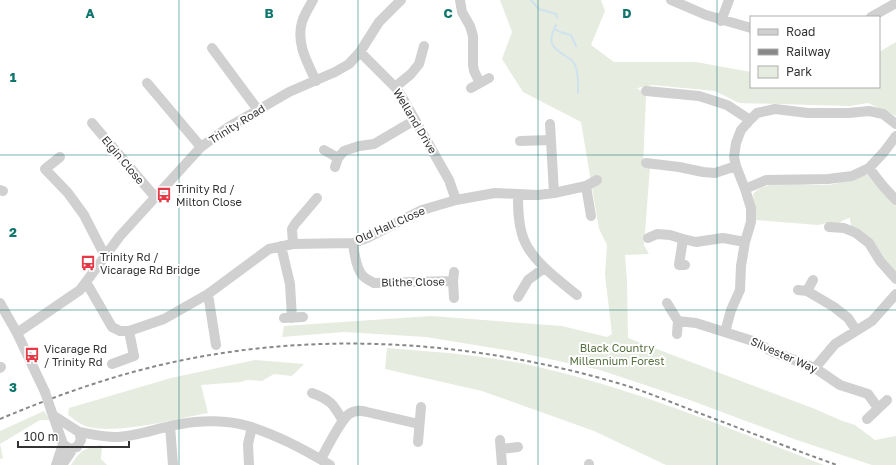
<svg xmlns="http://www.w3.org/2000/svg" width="896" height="465" viewBox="0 0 896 465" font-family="'Golos Text',sans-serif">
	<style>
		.green { fill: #e6ecdf }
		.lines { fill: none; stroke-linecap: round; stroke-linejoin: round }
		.stream { stroke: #cfe2ee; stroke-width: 2 }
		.minor { stroke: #d0d0d0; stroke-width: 10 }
		.rail { stroke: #888; stroke-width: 2; stroke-dasharray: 4 3; stroke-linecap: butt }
		.minor-bridge { stroke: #d0d0d0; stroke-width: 10 }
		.grid { fill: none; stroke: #0f766e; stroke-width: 1; stroke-opacity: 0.55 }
		.labels { text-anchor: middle; stroke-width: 4; stroke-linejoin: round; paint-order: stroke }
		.street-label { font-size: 11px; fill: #333; stroke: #fff }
		.poi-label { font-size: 11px; fill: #333; stroke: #fff; text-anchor: start }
		.park-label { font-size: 11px; fill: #56703f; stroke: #fff }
		.grid-label { font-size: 13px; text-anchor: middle; font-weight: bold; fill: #0f766e; stroke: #fff; stroke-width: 4; stroke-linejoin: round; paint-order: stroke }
	</style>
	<rect width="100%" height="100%" fill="#fff"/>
	<path class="green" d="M 500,0 L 601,0 L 605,11 L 591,45 L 614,62 L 696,62 L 751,72 L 751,87 L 879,87 L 879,52 L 896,42 L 896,116 L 868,103 L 850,106 L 739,103 L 715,91 L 652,85 L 637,88 L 646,95 L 643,167 L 650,167 L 644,245 L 649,254 L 625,255 L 627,280 L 628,338 L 815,409 L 840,420 L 855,425 L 875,440 L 896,436 L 896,465 L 872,465 L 794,439 L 687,399 L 600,370 L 512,351 L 426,337 L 344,332 L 282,337 L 284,326 L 431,316 L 562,326 L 607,337 L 612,334 L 605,275 L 607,245 L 599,229 L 581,122 L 523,92 L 502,59 L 512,32 Z
		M 863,175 L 869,175 L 896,206 L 896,275 L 851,227 L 850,218 L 846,219 L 837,224 L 827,223 L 818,225 L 756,220 L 753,194 C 767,176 812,188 834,184 C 844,182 854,178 863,175 Z
		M 387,348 C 437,352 488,355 538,367 C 636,389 730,429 824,465 L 666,465 L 594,431 L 482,391 L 385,369 Z
		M 255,360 L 304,364 L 292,376 L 274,374 L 262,381 L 247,380 L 241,382 L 201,385 L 208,413 C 179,418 109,437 83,425 C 78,423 73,418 68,415 L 69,408 L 171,378 Z
		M 44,411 L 50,420 L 40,420 L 0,444 L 3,458 L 0,459 L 0,431 Z
		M 102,445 L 101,459 L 107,465 L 71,465 C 81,450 84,448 102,445 Z"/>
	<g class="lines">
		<path class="stream" d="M 531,0 L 539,9 L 556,14 L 557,18
			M 556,25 C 547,43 551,47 567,57 C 570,59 573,60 574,63 C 579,71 578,84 578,93
			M 555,29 L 560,32 L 571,35 L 576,46"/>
		<path class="minor" d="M 313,0 C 309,7 304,15 302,22 C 296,43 307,62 316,81
			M 460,0 L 462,12 L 470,26 L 473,36 L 473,65 L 474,71 L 480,83
			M 671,0 L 706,15 L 751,28
			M 871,17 L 896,3
			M 721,21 L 729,0
			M 212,48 L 258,110
			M 360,52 L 395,87 L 402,97 L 449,180 L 456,200
			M 147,83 L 201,147
			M 395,87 L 411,74 L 419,64 L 424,46
			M 471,88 L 489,78
			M 646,91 L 699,96 L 727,105 L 750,120
			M 92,123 L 155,197
			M 550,124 L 554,193
			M 520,141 L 550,140
			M 324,150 L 338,158
			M 60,157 L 45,169 L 68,193 L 84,215 L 105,256
			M 646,163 L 679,167 L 703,172 L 715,173 L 736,166
			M 335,167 L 338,158 L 344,151 L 359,146 L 374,144 L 415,120
			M 869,168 L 883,186 L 896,200
			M 586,186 L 591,216
			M 745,189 L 766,180 L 828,179 L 852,176 L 869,168 L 884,152 L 896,136
			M 0,190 L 3,191
			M 518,194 C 518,208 518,221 522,234 C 528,258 558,280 577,295
			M 829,227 L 844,228 L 856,233 L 869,243 L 880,261 L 896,279
			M 648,238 L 657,234 L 670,235 L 683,239 L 696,242 L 723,238 L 745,242
			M 683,239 L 679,265 L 685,265
			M 353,243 C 354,252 357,270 363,276 C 366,279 370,281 374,283 L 453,281
			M 293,244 L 292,229 L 295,224 L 317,198
			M 281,246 L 290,284 L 292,318
			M 454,272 L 453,281 L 454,298
			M 86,282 L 112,327 L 120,331 L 129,331 L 164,319 L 208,294 L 269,249 L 293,244 L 353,243 L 367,238 L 422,210 L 456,200 L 495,193 L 538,195 L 554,193 L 586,186 L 597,180
			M 798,290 L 807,291 L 834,307 L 848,318 L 856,330
			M 807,291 L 813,280
			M 208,294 L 216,345
			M 518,297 L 528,280 L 544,268
			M 0,303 L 17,333 L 45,392
			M 667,303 L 678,321 L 696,323 L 756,342 L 771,351 L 815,368 L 840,385 L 868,394 L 878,408
			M 284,318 L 303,317
			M 725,332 L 731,310 L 740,290 L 741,266 L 745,242 L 751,222 L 751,208 L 745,189 L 736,166 L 734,157 L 736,143 L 741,130 L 750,120 L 757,113 L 775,109 L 808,113 L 849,113 L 869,111 L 883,114 L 896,124
			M 17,333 L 80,290 L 120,236 L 201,147 L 230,126 L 258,110 L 289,92 L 335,72 L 349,64 L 360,52 L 379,22 L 401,0
			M 677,334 L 678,321
			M 112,364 L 134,356 L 129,331
			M 0,368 L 1,367
			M 815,368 L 835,344 L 872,321 L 896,294
			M 312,393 C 331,400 333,404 343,421
			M 51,410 L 63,444 L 70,449 L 77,447 L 81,440 L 79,432 L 54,416
			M 867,419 L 887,400
			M 170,426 L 173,465
			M 79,432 C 91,434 103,437 115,437 C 137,437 159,427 181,424 C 200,420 228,420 248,426 C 277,435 304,449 330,465
			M 500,440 L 502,465
			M 418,442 L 421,407
			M 501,449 L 518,447
			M 321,459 C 327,448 340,421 349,414 C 355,410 360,410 367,412 L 419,424
			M 589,464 L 589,465
			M 56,465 L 63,444
			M 62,465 L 73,449
			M 249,465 L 248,444 L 252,427"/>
		<path class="rail" d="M 0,419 C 50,398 100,380 152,367 C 307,329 469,339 621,384 C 647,392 673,403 699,413 C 745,430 791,449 837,465"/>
		<path class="minor-bridge" d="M 45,392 L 51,410"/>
	</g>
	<path class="grid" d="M 179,0 L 179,465M 358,0 L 358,465M 538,0 L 538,465M 717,0 L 717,465M 0,155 L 896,155M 0,310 L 896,310"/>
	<defs>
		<symbol id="bus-bare" viewBox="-9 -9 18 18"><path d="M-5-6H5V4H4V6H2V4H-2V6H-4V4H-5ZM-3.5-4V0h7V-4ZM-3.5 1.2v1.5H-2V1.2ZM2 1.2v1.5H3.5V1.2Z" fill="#e63946" stroke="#fff" stroke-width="2.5" paint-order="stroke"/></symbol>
	</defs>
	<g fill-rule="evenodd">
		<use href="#bus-bare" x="153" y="184" width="22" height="22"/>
		<use href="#bus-bare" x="77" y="252" width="22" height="22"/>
		<use href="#bus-bare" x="21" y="344" width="22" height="22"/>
	</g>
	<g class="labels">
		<g class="street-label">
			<text transform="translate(415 121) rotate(59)" y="4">Welland Drive</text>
			<text transform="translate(237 124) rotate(-32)" y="4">Trinity Road</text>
			<text transform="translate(123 160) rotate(50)" y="4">Elgin Close</text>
			<text transform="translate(390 225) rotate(-24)" y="4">Old Hall Close</text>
			<text transform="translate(413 282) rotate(-1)" y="4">Blithe Close</text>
			<text transform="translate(784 355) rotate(24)" y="4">Silvester Way</text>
		</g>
		<g class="poi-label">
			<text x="176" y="193">Trinity Rd /<tspan x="176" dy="13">Milton Close</tspan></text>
			<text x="100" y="261">Trinity Rd /<tspan x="100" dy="13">Vicarage Rd Bridge</tspan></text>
			<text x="44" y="353">Vicarage Rd<tspan x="44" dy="13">/ Trinity Rd</tspan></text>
		</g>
		<g class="park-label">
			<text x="617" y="352">Black Country<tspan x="617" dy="13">Millennium Forest</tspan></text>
		</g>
	</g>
	<g class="grid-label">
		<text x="90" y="18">A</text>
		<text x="269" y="18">B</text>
		<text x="448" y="18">C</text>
		<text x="627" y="18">D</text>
		<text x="13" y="82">1</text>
		<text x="13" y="237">2</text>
		<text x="13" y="392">3</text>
	</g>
	<rect x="750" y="16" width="130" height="72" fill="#ffffff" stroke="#adadad"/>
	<rect x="758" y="29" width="20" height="6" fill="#d0d0d0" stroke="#adadad"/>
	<text x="786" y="36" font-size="12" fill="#333333">Road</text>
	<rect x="758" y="49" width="20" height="6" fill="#888888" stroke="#adadad"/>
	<text x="786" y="56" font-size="12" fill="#333333">Railway</text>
	<rect x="758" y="66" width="20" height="12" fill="#e6ecdf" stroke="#adadad"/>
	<text x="786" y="76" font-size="12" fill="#333333">Park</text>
	<path d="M18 441v6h111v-6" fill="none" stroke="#333333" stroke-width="2"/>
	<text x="24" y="441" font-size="12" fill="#333333" stroke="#ffffff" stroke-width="3" paint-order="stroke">100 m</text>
</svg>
